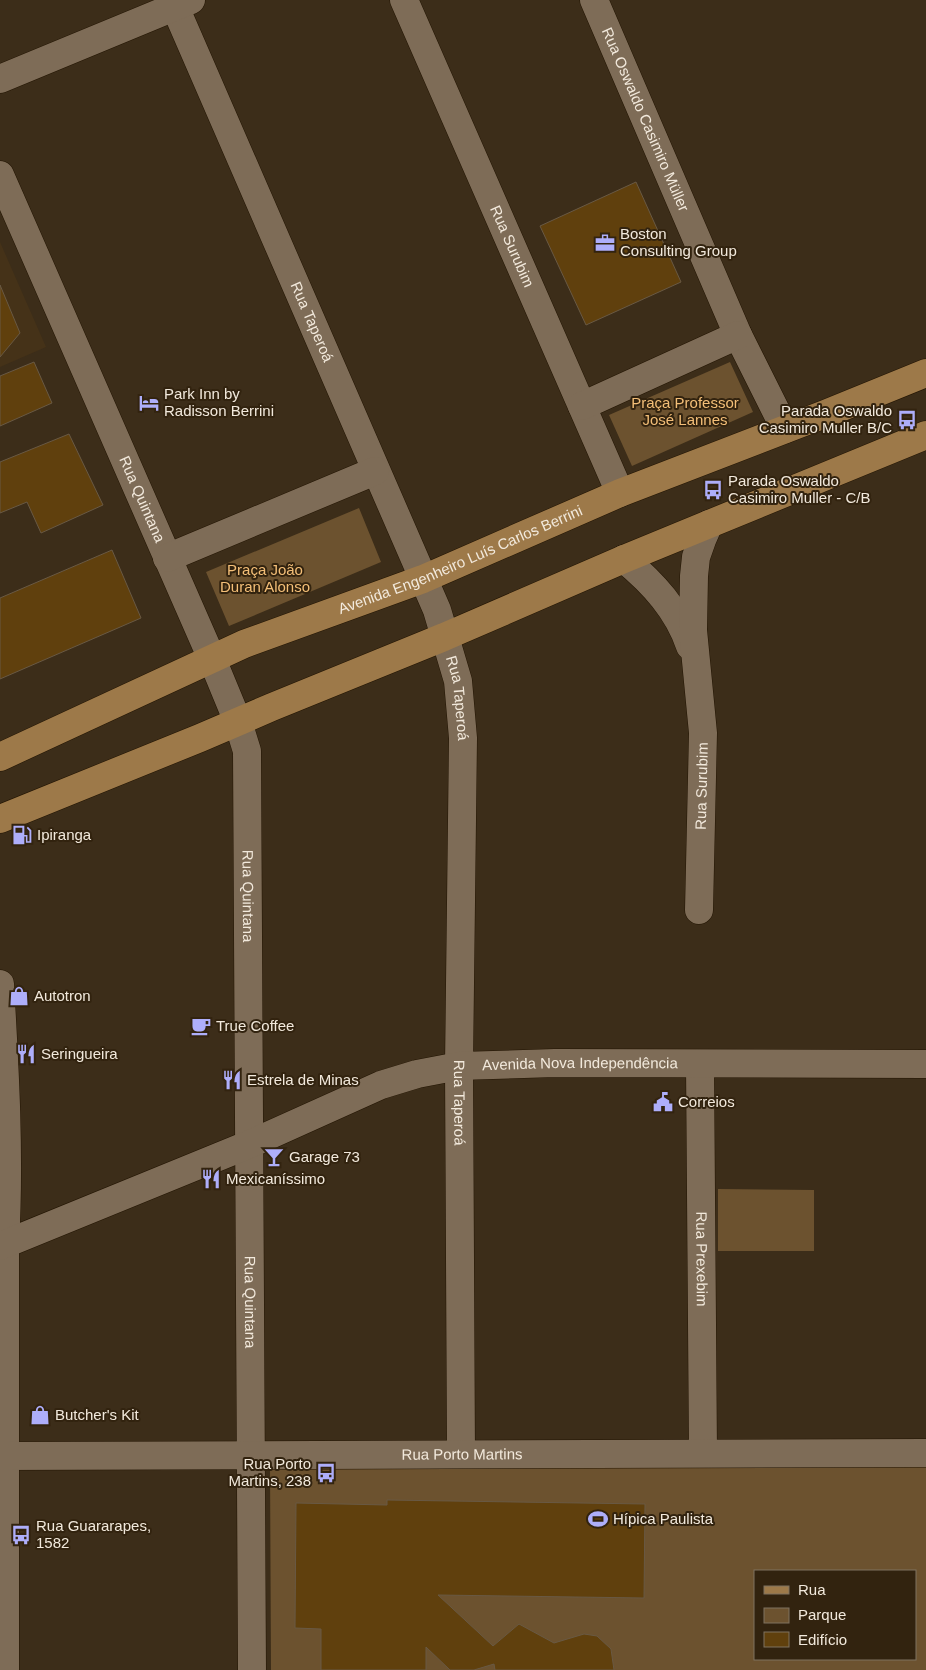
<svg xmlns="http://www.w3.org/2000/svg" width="926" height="1670" viewBox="0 0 926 1670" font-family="Arial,sans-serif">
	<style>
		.built { fill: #453218 }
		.green { fill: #6c522f; fill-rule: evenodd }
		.building { fill: #60400d; stroke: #695944 }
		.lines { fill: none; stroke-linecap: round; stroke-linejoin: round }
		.minor-casing { stroke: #231503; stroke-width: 29 }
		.major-casing { stroke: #231503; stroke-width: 29 }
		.minor { stroke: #7e6c57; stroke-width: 28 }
		.major { stroke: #9d7949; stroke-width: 28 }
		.labels { text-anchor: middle; stroke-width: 4; stroke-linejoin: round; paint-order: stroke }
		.street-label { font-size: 15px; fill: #f2e9dc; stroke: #32230f }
		.poi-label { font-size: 15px; fill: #f2e9dc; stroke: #32230f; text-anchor: start }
		.park-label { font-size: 15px; fill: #f4bf78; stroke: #32230f }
	</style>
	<rect width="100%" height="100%" fill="#3c2d19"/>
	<path class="built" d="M 0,242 L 46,347 L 0,367 Z"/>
	<path class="green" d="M 730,362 L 753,412 L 632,466 L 609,415 Z
		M 359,508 L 381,562 L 229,626 L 206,572 Z
		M 718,1189 L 814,1190 L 814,1251 L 718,1251 Z
		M 270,1464 L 926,1466 L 926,1670 L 271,1670 ZM 755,1571 L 915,1571 L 915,1659 L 755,1659 Z"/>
	<path class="building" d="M 636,182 L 681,282 L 586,325 L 540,226 Z
		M 0,285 L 20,333 L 0,357 Z
		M 34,362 L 52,403 L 0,426 L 0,376 Z
		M 69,434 L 103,505 L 41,533 L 27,502 L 0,513 L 0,462 Z
		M 112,550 L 141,618 L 0,679 L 0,598 Z
		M 387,1500 L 645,1504 L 644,1598 L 438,1595 L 493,1646 L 519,1624 L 554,1643 L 584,1634 L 597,1636 L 611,1649 L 614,1670 L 495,1670 L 494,1664 L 474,1670 L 450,1670 L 426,1647 L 426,1670 L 321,1670 L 321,1629 L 295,1628 L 296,1503 L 387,1505 Z"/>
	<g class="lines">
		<defs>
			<g id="minor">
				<path id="s1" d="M 172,0 L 437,610 L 458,681 L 463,738 L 459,1066 L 461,1454"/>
				<path id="s2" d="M 404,0 L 620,493"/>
				<path id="s3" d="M 594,0 L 738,335 L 785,429"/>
				<path d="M 0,79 L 191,0"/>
				<path id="s4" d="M 0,175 L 212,659 L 238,722 L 247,751 L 252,1670"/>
				<path d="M 582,406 L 738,335"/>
				<path d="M 167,558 L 375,471"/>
				<path d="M 624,559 C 653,583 678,610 690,646"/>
				<path id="s5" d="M 699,910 L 703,733 L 693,630 L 694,576 L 696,557 L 702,540 L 709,524"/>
				<path d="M 0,984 C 5,1070 10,1158 5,1244 L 5,1670"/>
				<path id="s6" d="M 700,1064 L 703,1453"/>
				<path id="s7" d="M 0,1246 L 250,1144 L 381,1085 L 417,1074 L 459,1066 L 555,1063 L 926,1064"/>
				<path id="s8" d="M 0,1456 L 926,1453"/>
			</g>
			<g id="major">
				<path id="s9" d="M 0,757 L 244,644 L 423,579 L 620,493 L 825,414 L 926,373"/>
				<path d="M 0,819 L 200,738 L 272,707 L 444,637 L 624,559 L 926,435"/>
			</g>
		</defs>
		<use href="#minor" class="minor-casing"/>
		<use href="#major" class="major-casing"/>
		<use href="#minor" class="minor"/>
		<use href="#major" class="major"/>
	</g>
	<defs>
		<symbol id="office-bare" viewBox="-9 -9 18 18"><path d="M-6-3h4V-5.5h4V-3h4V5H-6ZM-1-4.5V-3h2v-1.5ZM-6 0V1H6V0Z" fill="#aeaefa" stroke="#32230f" stroke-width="2.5" paint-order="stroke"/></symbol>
		<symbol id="hotel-bare" viewBox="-9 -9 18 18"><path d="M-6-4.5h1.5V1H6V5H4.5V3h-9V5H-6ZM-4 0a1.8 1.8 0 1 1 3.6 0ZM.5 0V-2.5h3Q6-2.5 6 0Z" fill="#aeaefa" stroke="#32230f" stroke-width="2.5" paint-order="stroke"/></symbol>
		<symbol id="bus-bare" viewBox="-9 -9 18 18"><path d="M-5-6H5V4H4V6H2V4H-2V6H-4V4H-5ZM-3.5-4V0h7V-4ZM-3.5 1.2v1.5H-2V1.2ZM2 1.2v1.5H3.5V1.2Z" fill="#aeaefa" stroke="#32230f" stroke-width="2.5" paint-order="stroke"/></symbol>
		<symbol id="fuel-bare" viewBox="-9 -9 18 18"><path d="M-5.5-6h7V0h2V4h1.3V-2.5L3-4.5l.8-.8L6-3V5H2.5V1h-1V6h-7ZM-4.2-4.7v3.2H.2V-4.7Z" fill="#aeaefa" stroke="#32230f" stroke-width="2.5" paint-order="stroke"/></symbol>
		<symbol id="shop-bare" viewBox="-9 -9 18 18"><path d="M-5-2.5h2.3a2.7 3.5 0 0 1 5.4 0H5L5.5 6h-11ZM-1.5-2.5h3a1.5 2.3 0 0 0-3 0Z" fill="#aeaefa" stroke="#32230f" stroke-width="2.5" paint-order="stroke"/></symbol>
		<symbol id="cafe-bare" viewBox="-9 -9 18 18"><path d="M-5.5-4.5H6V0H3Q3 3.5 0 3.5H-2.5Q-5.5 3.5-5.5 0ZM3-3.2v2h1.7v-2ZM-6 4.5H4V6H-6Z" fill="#aeaefa" stroke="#32230f" stroke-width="2.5" paint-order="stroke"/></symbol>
		<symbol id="restaurant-bare" viewBox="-9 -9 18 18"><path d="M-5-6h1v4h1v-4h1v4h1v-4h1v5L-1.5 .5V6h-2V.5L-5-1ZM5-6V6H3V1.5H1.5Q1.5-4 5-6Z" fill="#aeaefa" stroke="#32230f" stroke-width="2.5" paint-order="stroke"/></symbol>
		<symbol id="civic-bare" viewBox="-9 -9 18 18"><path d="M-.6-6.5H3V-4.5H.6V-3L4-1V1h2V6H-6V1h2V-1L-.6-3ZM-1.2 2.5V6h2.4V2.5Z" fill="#aeaefa" stroke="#32230f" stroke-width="2.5" paint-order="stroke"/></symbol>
		<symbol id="bar-bare" viewBox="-9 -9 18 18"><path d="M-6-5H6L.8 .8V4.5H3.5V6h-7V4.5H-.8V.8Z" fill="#aeaefa" stroke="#32230f" stroke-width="2.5" paint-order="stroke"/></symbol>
		<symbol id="stadium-bare" viewBox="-9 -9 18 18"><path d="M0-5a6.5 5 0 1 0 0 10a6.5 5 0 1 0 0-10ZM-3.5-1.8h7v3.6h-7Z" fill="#aeaefa" stroke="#32230f" stroke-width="2.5" paint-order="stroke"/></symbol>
	</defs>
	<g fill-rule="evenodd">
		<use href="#office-bare" x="591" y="229" width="28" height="28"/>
		<use href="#hotel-bare" x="135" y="389" width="28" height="28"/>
		<use href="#bus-bare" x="893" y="406" width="28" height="28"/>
		<use href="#bus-bare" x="699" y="476" width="28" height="28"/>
		<use href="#fuel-bare" x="8" y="821" width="28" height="28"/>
		<use href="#shop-bare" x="5" y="982" width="28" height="28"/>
		<use href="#cafe-bare" x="187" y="1012" width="28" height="28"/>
		<use href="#restaurant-bare" x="12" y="1040" width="28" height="28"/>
		<use href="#restaurant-bare" x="218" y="1066" width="28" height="28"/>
		<use href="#civic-bare" x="649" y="1088" width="28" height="28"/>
		<use href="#bar-bare" x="260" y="1143" width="28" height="28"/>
		<use href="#restaurant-bare" x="197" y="1165" width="28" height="28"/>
		<use href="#shop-bare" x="26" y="1401" width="28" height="28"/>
		<use href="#bus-bare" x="312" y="1459" width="28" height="28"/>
		<use href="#stadium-bare" x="584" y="1505" width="28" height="28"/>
		<use href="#bus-bare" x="7" y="1521" width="28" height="28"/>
	</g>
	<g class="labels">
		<g class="street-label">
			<text dy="5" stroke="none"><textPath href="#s3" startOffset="130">Rua Oswaldo Casimiro Müller</textPath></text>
			<text dy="5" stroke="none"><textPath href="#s2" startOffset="269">Rua Surubim</textPath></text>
			<text dy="5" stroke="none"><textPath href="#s1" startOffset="351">Rua Taperoá</textPath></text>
			<text dy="5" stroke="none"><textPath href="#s4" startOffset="354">Rua Quintana</textPath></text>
			<text dy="5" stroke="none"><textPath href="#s9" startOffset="501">Avenida Engenheiro Luís Carlos Berrini</textPath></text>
			<text dy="5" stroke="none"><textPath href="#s1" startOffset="756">Rua Taperoá</textPath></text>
			<text dy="5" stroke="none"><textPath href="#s5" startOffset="124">Rua Surubim</textPath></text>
			<text dy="5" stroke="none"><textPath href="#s4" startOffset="772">Rua Quintana</textPath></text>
			<text dy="5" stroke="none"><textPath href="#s7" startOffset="615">Avenida Nova Independência</textPath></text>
			<text dy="5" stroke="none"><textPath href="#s1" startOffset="1161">Rua Taperoá</textPath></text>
			<text dy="5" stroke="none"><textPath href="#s6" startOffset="195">Rua Prexebim</textPath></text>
			<text dy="5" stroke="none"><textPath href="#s4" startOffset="1178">Rua Quintana</textPath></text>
			<text dy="5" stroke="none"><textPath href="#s8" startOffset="462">Rua Porto Martins</textPath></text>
		</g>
		<g class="poi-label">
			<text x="620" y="239">Boston<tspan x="620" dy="17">Consulting Group</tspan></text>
			<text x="164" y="399">Park Inn by<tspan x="164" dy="17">Radisson Berrini</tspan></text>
			<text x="892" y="416" text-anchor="end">Parada Oswaldo<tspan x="892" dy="17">Casimiro Muller B/C</tspan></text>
			<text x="728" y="486">Parada Oswaldo<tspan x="728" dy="17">Casimiro Muller - C/B</tspan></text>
			<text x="37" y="840">Ipiranga</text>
			<text x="34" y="1001">Autotron</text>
			<text x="216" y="1031">True Coffee</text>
			<text x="41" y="1059">Seringueira</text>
			<text x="247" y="1085">Estrela de Minas</text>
			<text x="678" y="1107">Correios</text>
			<text x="289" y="1162">Garage 73</text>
			<text x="226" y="1184">Mexicaníssimo</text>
			<text x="55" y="1420">Butcher's Kit</text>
			<text x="311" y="1469" text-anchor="end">Rua Porto<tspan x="311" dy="17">Martins, 238</tspan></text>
			<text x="613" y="1524">Hípica Paulista</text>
			<text x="36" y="1531">Rua Guararapes,<tspan x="36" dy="17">1582</tspan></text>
		</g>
		<g class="park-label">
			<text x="685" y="408">Praça Professor<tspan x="685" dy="17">José Lannes</tspan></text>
			<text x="265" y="575">Praça João<tspan x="265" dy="17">Duran Alonso</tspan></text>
		</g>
	</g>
	<rect x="754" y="1570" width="162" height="90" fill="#32230f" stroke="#7f7261"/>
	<rect x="764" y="1586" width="25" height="8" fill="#9d7949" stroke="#7f7261"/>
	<text x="798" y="1595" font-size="15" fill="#f2e9dc">Rua</text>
	<rect x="764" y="1608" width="25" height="15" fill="#6c522f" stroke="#7f7261"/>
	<text x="798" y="1620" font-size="15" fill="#f2e9dc">Parque</text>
	<rect x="764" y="1632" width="25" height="15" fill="#60400d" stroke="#7f7261"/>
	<text x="798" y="1645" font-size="15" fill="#f2e9dc">Edifício</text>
</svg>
